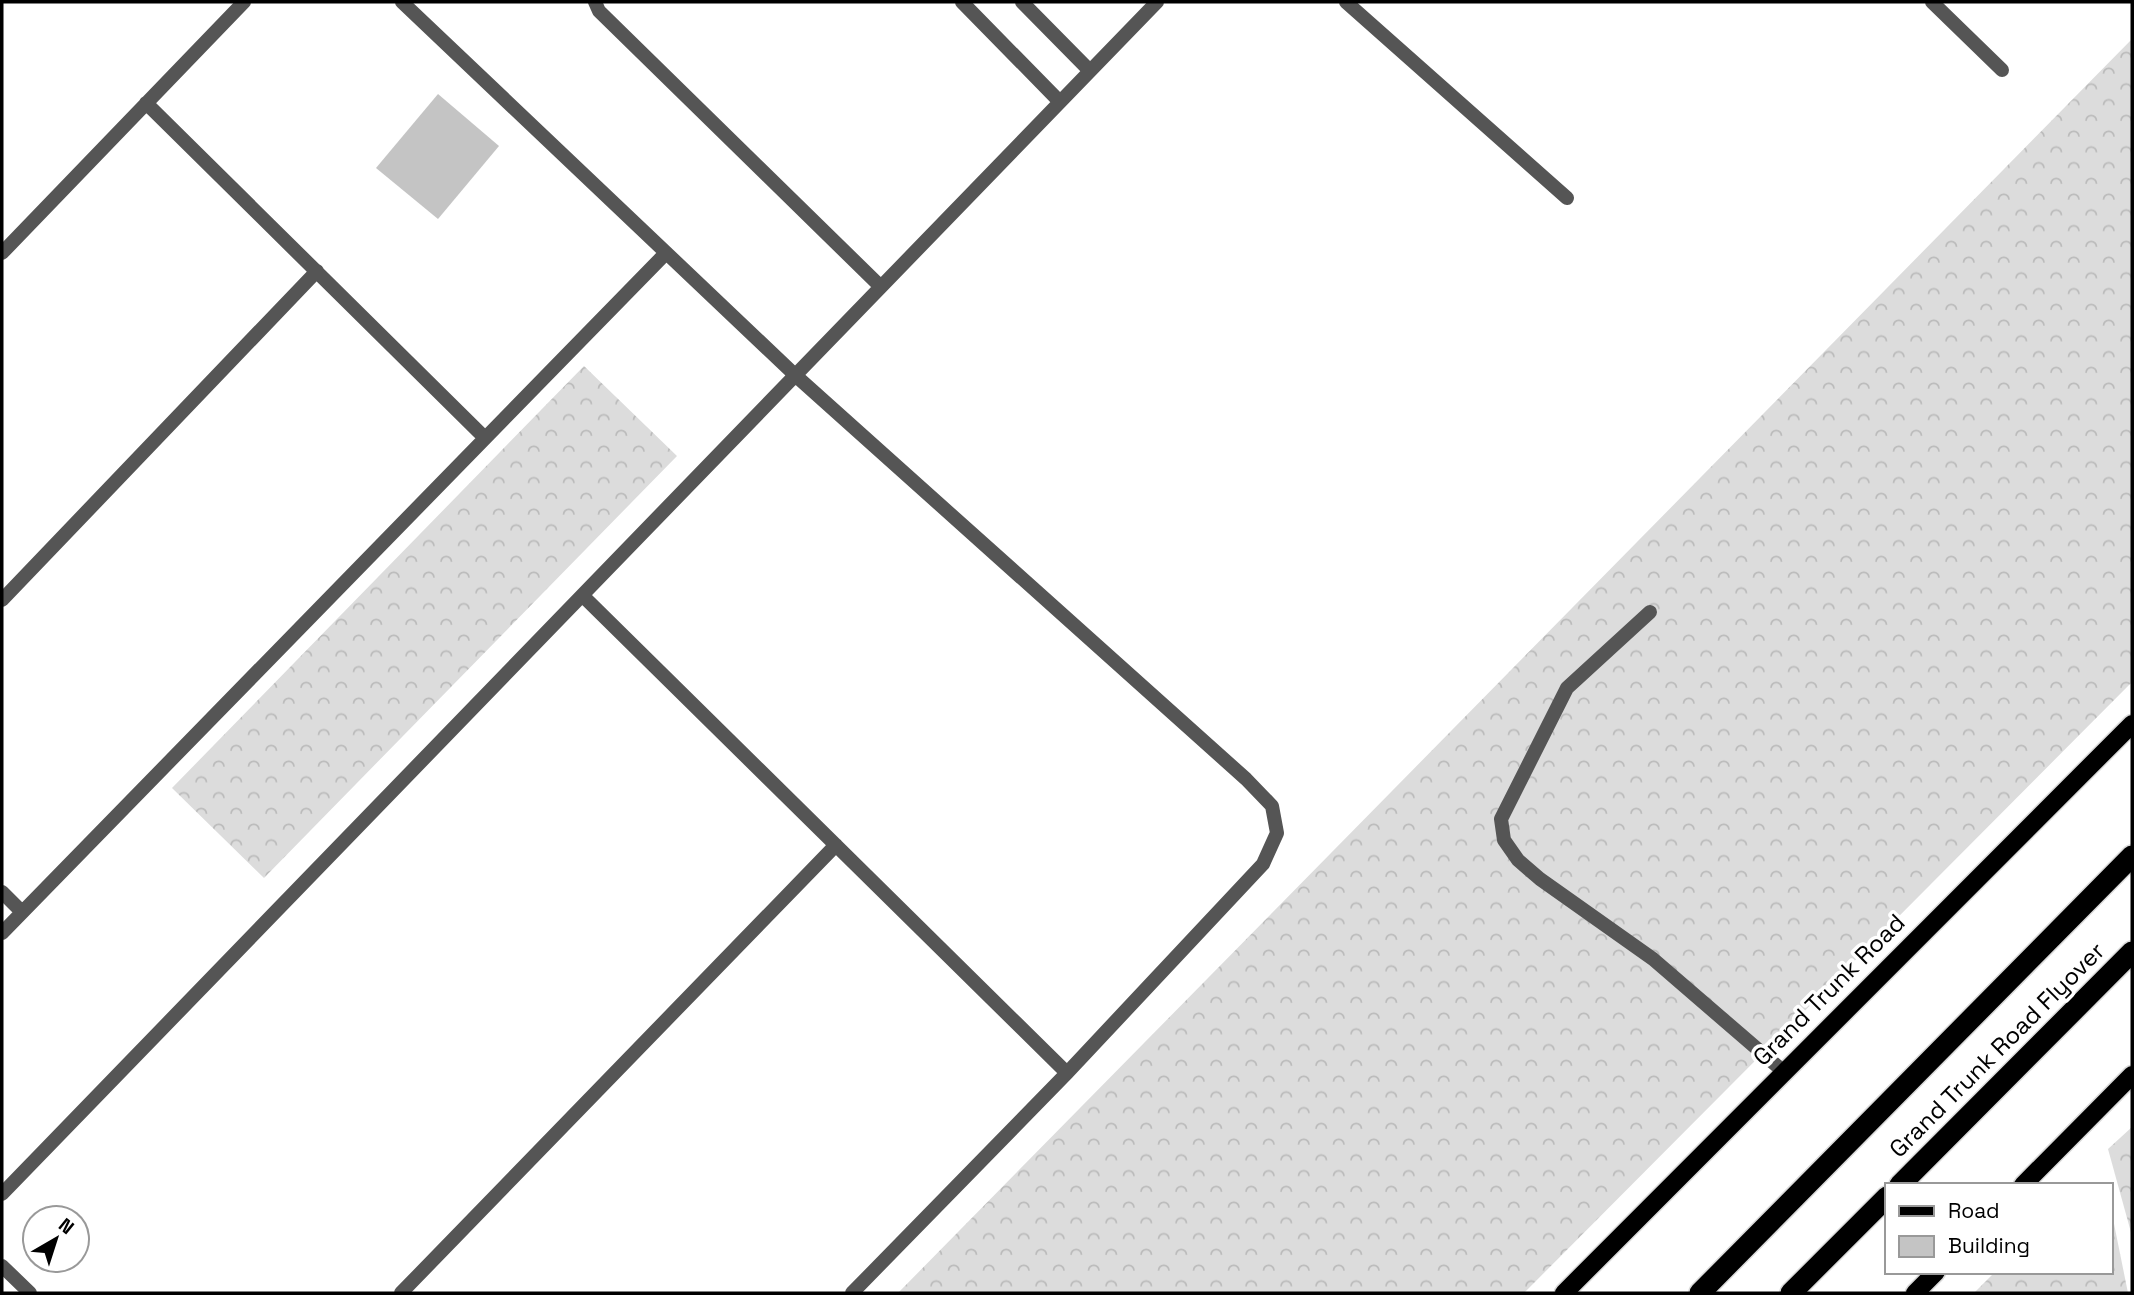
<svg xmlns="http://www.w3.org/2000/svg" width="2134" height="1295" viewBox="0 0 2134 1295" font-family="'Space Grotesk',sans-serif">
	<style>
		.forest { fill: url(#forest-crowns) }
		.building { fill: #c4c4c4 }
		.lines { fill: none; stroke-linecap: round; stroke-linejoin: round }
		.primary-casing { stroke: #dbdbdb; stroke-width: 21 }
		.motorway-casing { stroke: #dbdbdb; stroke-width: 24 }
		.service { stroke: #555; stroke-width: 14 }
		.minor { stroke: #555; stroke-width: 14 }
		.primary { stroke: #000; stroke-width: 18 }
		.motorway { stroke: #000; stroke-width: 21 }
		.labels { text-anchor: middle; stroke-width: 7; stroke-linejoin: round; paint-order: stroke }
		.street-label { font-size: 24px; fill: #000; stroke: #fff }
	</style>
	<defs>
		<pattern id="forest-crowns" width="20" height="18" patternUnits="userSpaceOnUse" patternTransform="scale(1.75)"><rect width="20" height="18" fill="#dcdcdc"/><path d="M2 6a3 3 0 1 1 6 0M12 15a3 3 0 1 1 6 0" fill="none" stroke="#bbb"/></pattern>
	</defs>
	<rect width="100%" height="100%" fill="#fff"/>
	<path class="forest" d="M 2132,39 L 2132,682 L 1524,1293 L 898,1293 Z
		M 584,366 L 677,456 L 264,878 L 172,788 Z
		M 2132,1127 L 2132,1236 L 2108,1149 Z
		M 2111,1209 L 2128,1293 L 1974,1293 L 1995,1272 L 2111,1272 Z"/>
	<path class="building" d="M 438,94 L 499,146 L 438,219 L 376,168 Z"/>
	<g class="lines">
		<defs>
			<path id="primary" d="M 2023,1185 L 2132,1075
				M 1564,1293 L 2132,724
				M 1915,1293 L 1936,1272"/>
			<path id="motorway" d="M 1900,1185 L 2132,952
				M 1700,1293 L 2132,856
				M 1791,1293 L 1887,1197"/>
		</defs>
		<use href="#primary" class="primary-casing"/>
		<use href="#motorway" class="motorway-casing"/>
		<path class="service" d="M 1346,2 L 1567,198
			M 1650,612 L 1567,688 L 1501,819 L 1504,840 L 1518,860 L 1540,879 L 1653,959 L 1784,1072"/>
		<path class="minor" d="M 402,2 L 795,375 L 1246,779 L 1272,806 L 1277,833 L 1263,864 L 1067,1073 L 852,1293
			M 595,2 L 599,11 L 880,286
			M 962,2 L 1060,102
			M 1022,2 L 1090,71
			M 1932,2 L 2002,70
			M 146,103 L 485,438
			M 2,253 L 244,2
			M 583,596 L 1067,1073
			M 2,600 L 317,271
			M 2,892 L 22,912
			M 2,933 L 666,253
			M 2,1194 L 1157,2
			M 2,1266 L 30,1293
			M 401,1293 L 836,845"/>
		<use href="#primary" class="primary"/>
		<use href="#motorway" class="motorway"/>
	</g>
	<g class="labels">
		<g class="street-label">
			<text transform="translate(1829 990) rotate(-45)" y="8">Grand Trunk Road</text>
			<text transform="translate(1997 1050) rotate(-45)" y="8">Grand Trunk Road Flyover</text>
		</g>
	</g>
	<rect width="2134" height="1295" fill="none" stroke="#000000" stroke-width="7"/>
	<rect x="1885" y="1183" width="228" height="91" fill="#ffffff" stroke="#999999" stroke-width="2"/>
	<rect x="1899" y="1206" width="35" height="10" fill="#000000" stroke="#999999" stroke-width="2"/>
	<text x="1948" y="1218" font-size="21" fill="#000000">Road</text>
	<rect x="1899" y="1236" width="35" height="21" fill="#c4c4c4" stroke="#999999" stroke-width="2"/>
	<text x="1948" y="1253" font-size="21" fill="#000000">Building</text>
	<g transform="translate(56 1239) rotate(39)"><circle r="33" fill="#ffffff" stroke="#999999" stroke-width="2"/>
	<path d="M0-5L12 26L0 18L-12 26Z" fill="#000000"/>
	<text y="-10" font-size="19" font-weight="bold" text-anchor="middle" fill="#000000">N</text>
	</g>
</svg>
